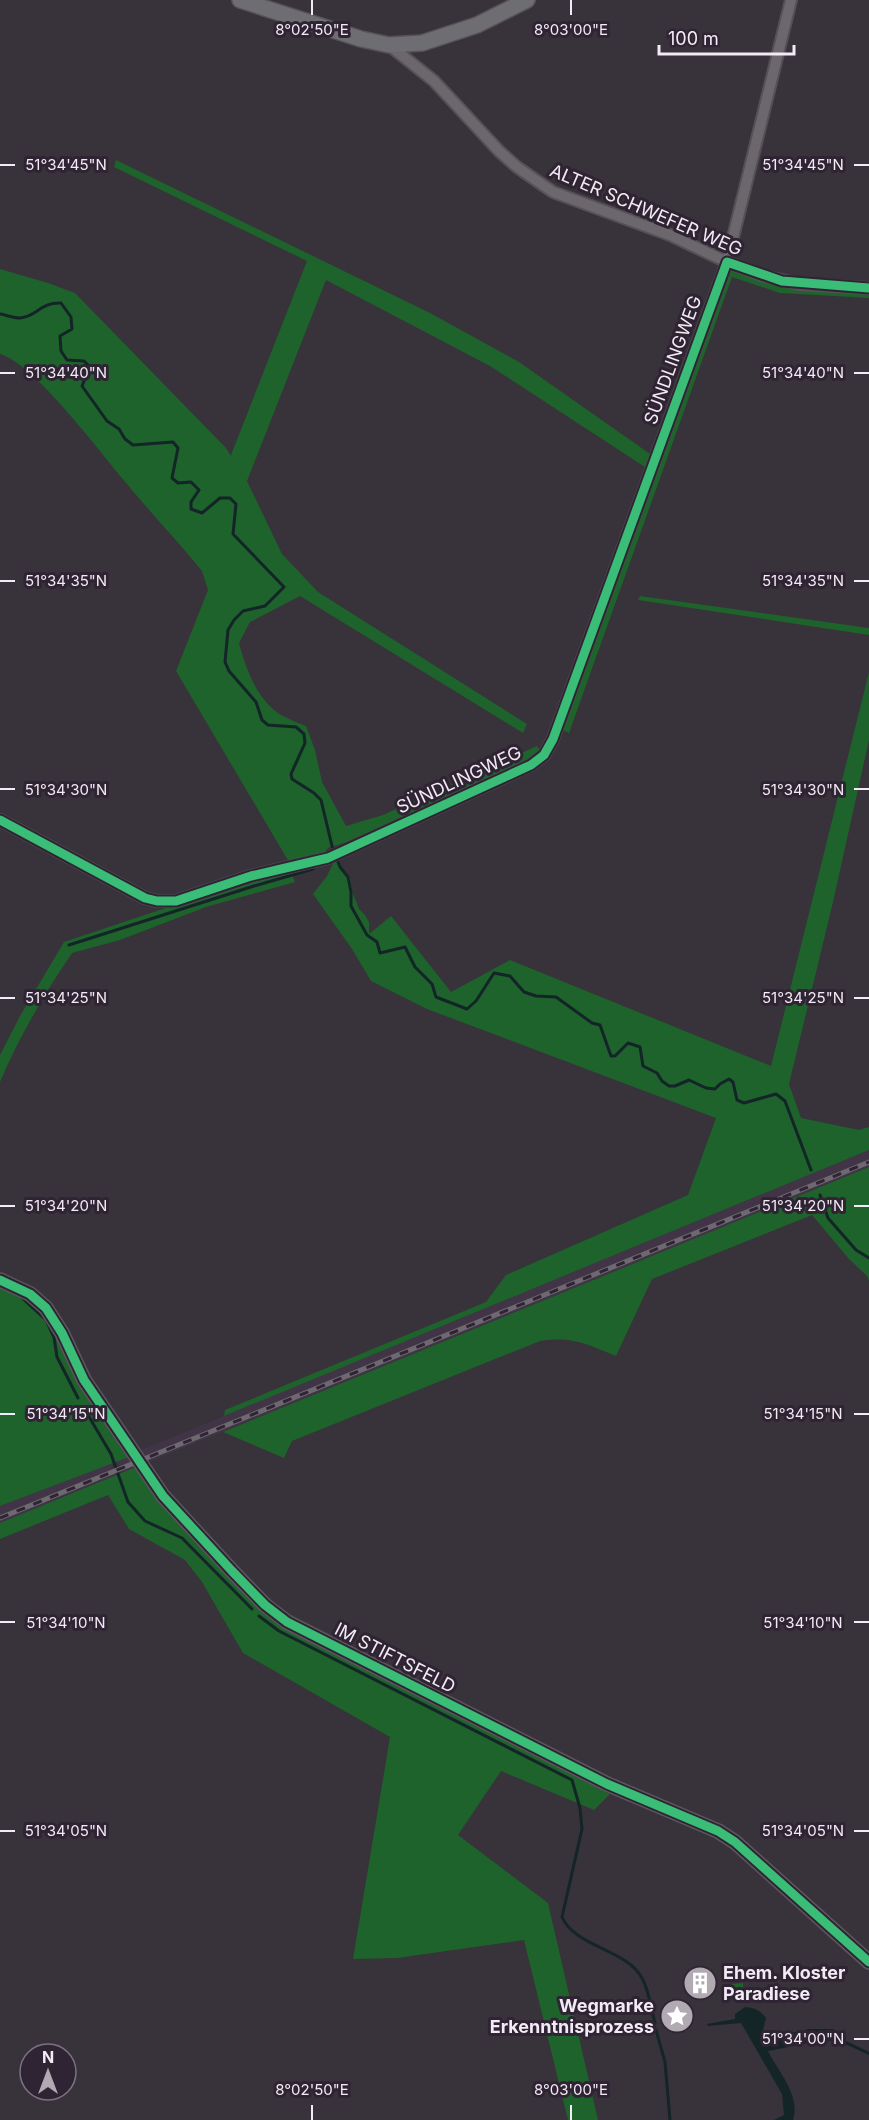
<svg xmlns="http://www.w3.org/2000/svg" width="869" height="2120" viewBox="0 0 869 2120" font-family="Inter,sans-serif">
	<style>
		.built { fill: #423447 }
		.green { fill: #1d632b }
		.water { fill: #142528 }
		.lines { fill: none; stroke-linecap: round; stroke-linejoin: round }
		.stream { stroke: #142528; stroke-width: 3 }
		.minor-casing { stroke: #565057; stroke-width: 14 }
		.tertiary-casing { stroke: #565057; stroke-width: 16 }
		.secondary-casing { stroke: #565057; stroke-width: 18 }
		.minor { stroke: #6c676d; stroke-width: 10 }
		.tertiary { stroke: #6c676d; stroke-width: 14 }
		.secondary { stroke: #6e6d71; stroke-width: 15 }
		.rail-casing { stroke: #6e6970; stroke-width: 5 }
		.rail { stroke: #2f2433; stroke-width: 3; stroke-dasharray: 9; stroke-linecap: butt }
		.cycleway-casing { stroke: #2f2433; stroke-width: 13 }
		.cycleway { stroke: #3abd76; stroke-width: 9 }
		.ticks { fill: none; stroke: #f2eaf4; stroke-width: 2 }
		.labels { text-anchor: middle; stroke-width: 6; stroke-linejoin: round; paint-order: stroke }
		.street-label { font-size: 18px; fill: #f2eaf4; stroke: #2f2433 }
		.poi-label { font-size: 18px; font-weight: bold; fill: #f2eaf4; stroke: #2f2433; text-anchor: start }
		.ticks-label { font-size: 15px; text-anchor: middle; fill: #f2eaf4; stroke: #2f2433; stroke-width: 6; stroke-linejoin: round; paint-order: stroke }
	</style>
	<rect width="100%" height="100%" fill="#38323a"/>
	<path class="built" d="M 869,1150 L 869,1167 L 122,1473 L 117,1460 L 129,1455 Z
		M 111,1463 L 116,1475 L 0,1523 L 0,1506 Z"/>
	<path class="green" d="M 116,160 L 430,313 L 519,362 L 653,456 L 648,469 L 490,366 L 326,280 L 247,481 L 282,554 L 318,592 L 527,724 L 523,733 L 300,596 L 250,622 L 239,643 C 246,669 257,700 281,715 C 289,719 298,723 306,726 L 315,750 L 322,782 L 346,826 L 383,815 L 537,746 L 542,753 L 531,763 L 384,830 L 328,848 L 325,852 L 289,862 L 176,671 L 208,590 L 202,571 C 176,539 147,509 121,477 C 98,449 32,362 0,354 L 0,269 L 48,283 L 75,293 L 226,448 L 233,459 L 231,455 L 307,261 L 114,167 Z
		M 731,269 L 782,287 L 869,290 L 869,298 L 780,293 L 732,277 L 569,733 L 559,728 L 726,271 Z
		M 640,596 L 869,628 L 869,635 L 638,600 Z
		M 869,672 L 869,740 L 833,902 L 789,1084 L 801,1118 L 859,1130 L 869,1127 L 869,1150 L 224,1416 L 225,1410 L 486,1302 L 506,1275 L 688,1195 L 716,1118 L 427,1009 L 371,981 L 352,949 L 313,894 L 327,876 L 337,855 L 342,869 L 350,878 L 353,894 L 359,909 L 365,915 L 369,922 L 369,934 L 391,916 L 451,992 L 510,960 L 771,1066 Z
		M 290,869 L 295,882 L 206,907 L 120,940 L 72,953 C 45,993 19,1037 0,1082 L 0,1055 L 20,1016 L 64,942 L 252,879 Z
		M 869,1167 L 869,1281 L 867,1276 L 849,1259 L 812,1215 L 652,1279 L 616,1356 C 586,1344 573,1336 540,1341 L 292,1441 L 284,1458 L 223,1432 Z
		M 0,1282 L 32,1295 L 129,1457 L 0,1506 Z
		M 136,1467 L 158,1498 L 190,1536 L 259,1607 L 407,1690 L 610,1794 L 594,1810 L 501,1771 L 458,1835 L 548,1903 L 598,2120 L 568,2120 L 524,1940 L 397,1958 L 353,1959 L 390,1737 L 243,1653 L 202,1582 L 185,1560 L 129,1529 L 108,1495 L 0,1539 L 0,1523 Z
		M 742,1965 L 743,1979 L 721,1980 L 721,1966 Z
		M 743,1983 L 744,1997 L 722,2000 L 721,1985 Z"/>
	<path class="water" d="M 745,2007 C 755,2008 760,2010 766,2018 L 761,2038 L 766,2044 L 776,2044 L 786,2032 L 803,2032 L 807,2029 L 834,2029 L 835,2035 L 842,2034 L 845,2027 L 842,2039 L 869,2052 L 869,2055 L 841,2042 L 824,2040 L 768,2051 C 778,2072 801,2095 793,2120 L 774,2120 L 784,2115 L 782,2094 L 741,2023 L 708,2026 L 707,2024 L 735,2019 L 735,2014 Z"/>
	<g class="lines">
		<path class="stream" d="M 0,314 C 6,315 14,318 20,318 C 37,317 40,302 61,303 L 71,317 L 72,329 L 60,336 L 61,351 L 67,360 L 84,361 L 90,367 L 82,386 L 107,421 L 119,429 L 125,439 L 133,445 L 173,442 L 178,448 L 172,478 L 178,483 L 191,482 L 199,490 L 191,502 L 191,509 L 202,513 L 220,498 L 230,498 L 236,504 L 233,534 L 284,587 L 265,606 L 243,611 L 234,620 L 228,630 L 225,662 L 229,671 L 256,702 L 262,720 L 268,725 L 296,727 L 304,734 L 305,743 L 291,774 L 292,779 L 314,793 L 321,800 L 332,846 L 340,867 L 348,877 L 351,892 L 351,906 L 367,935 L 377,942 L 380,953 L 405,947 L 415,967 L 432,984 L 436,997 L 467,1009 L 476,1001 L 494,973 L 510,976 L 524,992 L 536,996 L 556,997 L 592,1023 L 600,1025 L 611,1056 L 615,1056 L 628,1043 L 640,1047 L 643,1066 L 657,1073 L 662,1081 L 669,1086 L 675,1086 L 689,1080 L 706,1088 L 715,1089 L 720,1084 L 729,1079 L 733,1082 L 737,1100 L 744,1103 L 776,1094 L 785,1101 L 811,1170
			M 69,945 L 254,886 L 313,869
			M 820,1195 L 828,1218 L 856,1250 L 869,1258
			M 20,1296 L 46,1320 L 54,1337 L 57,1357 L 78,1398
			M 85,1410 L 111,1454 L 128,1502 L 145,1521 L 182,1538 L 252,1609
			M 259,1616 L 279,1631 L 572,1780 L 580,1808 L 582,1829 L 562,1917 C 575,1947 626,1949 642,1978 C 649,1990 651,2009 655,2023
			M 656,2030 L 665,2062 L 670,2120"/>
		<defs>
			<path id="minor" d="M 389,45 L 434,81 L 499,151 L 517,167 L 553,192 L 670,235 L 727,262 L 764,276 L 799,284 L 869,288
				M 0,820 L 145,898 L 157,901 L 176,901 L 251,876 L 328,858 L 531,765 L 544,755 L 553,739 L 727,262 L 791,0"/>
			<path id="tertiary" d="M 0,1280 L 30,1294 L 46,1308 L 62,1333 L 84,1380 L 163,1496 L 232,1571 L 265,1605 L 287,1622 L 607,1784 L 718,1831 L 735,1842 L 869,1962"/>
			<path id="secondary" d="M 240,0 L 361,39 L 389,45 L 422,43 L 477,25 L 527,0"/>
		</defs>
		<use href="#minor" class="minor-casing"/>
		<use href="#tertiary" class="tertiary-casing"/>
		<use href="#secondary" class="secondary-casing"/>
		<use href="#minor" class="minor"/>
		<use href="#tertiary" class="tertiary"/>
		<use href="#secondary" class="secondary"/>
		<defs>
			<path id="rail" d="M 0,1518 L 869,1162"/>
		</defs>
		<use href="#rail" class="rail-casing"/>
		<use href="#rail" class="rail"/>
		<defs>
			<path id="cycleway" d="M 0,820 L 145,898 L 157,901 L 176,901 L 251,876 L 328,858 L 531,765 L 544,755 L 553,739 L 727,262 L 782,281 L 869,288
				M 0,1280 L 30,1294 L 46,1308 L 62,1333 L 84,1380 L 163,1496 L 232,1571 L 265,1605 L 287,1622 L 607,1784 L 718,1831 L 735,1842 L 869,1962"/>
		</defs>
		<use href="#cycleway" class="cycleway-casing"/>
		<use href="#cycleway" class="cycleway"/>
	</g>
	<path class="ticks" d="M 312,0 L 312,15M 571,0 L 571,15M 0,165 L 15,165M 854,165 L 869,165M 0,373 L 15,373M 854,373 L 869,373M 0,581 L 15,581M 854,581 L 869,581M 0,789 L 15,789M 854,789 L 869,789M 0,998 L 15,998M 854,998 L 869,998M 0,1206 L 15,1206M 854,1206 L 869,1206M 0,1414 L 15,1414M 854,1414 L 869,1414M 0,1622 L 15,1622M 854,1622 L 869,1622M 0,1831 L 15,1831M 854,1831 L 869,1831M 854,2039 L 869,2039M 312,2105 L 312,2120M 571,2105 L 571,2120"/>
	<defs>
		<symbol id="building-disc" viewBox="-11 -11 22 22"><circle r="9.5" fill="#b1aab3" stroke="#2f2433"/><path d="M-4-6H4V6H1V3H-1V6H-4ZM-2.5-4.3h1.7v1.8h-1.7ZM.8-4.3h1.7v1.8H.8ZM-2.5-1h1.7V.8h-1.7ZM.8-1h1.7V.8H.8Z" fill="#fff"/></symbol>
		<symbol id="sight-disc" viewBox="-11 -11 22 22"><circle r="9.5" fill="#b1aab3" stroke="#2f2433"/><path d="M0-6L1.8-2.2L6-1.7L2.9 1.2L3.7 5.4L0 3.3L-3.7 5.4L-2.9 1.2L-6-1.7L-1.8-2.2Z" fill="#fff"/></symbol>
	</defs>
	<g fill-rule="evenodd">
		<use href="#building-disc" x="681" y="1964" width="38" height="38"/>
		<use href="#sight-disc" x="658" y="1997" width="38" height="38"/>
	</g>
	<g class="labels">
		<g class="street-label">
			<text transform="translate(646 210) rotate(23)" y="6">ALTER SCHWEFER WEG</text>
			<text transform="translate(673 360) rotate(-70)" y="6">SÜNDLINGWEG</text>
			<text transform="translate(459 780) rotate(-25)" y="6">SÜNDLINGWEG</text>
			<text transform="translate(395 1658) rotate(27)" y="6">IM STIFTSFELD</text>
		</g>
		<g class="poi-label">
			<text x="723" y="1979">Ehem. Kloster<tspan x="723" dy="21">Paradiese</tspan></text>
			<text x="654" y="2012" text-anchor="end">Wegmarke<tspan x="654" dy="21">Erkenntnisprozess</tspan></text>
		</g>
	</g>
	<g class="ticks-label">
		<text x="312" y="35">8°02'50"E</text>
		<text x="571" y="35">8°03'00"E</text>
		<text x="66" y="170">51°34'45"N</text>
		<text x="803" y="170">51°34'45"N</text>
		<text x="66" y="378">51°34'40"N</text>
		<text x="803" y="378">51°34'40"N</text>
		<text x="66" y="586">51°34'35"N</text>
		<text x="803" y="586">51°34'35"N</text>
		<text x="66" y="795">51°34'30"N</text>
		<text x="803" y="795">51°34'30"N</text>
		<text x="66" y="1003">51°34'25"N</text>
		<text x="803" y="1003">51°34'25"N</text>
		<text x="66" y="1211">51°34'20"N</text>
		<text x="803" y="1211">51°34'20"N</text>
		<text x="66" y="1419">51°34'15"N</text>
		<text x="803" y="1419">51°34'15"N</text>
		<text x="66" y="1628">51°34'10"N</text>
		<text x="803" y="1628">51°34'10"N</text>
		<text x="66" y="1836">51°34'05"N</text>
		<text x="803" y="1836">51°34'05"N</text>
		<text x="803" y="2044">51°34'00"N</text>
		<text x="312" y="2095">8°02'50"E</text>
		<text x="571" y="2095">8°03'00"E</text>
	</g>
	<g transform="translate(48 2072)"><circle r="28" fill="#2f2433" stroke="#7d7380" stroke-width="1.5"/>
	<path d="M0-4.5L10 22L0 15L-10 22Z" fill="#b1aab3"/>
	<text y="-9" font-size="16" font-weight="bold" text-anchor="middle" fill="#f2eaf4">N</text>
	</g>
	<path d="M659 45v9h135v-9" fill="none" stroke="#f2eaf4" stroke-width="3"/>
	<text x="668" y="45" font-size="18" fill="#f2eaf4" stroke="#2f2433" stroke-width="4.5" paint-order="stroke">100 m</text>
</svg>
